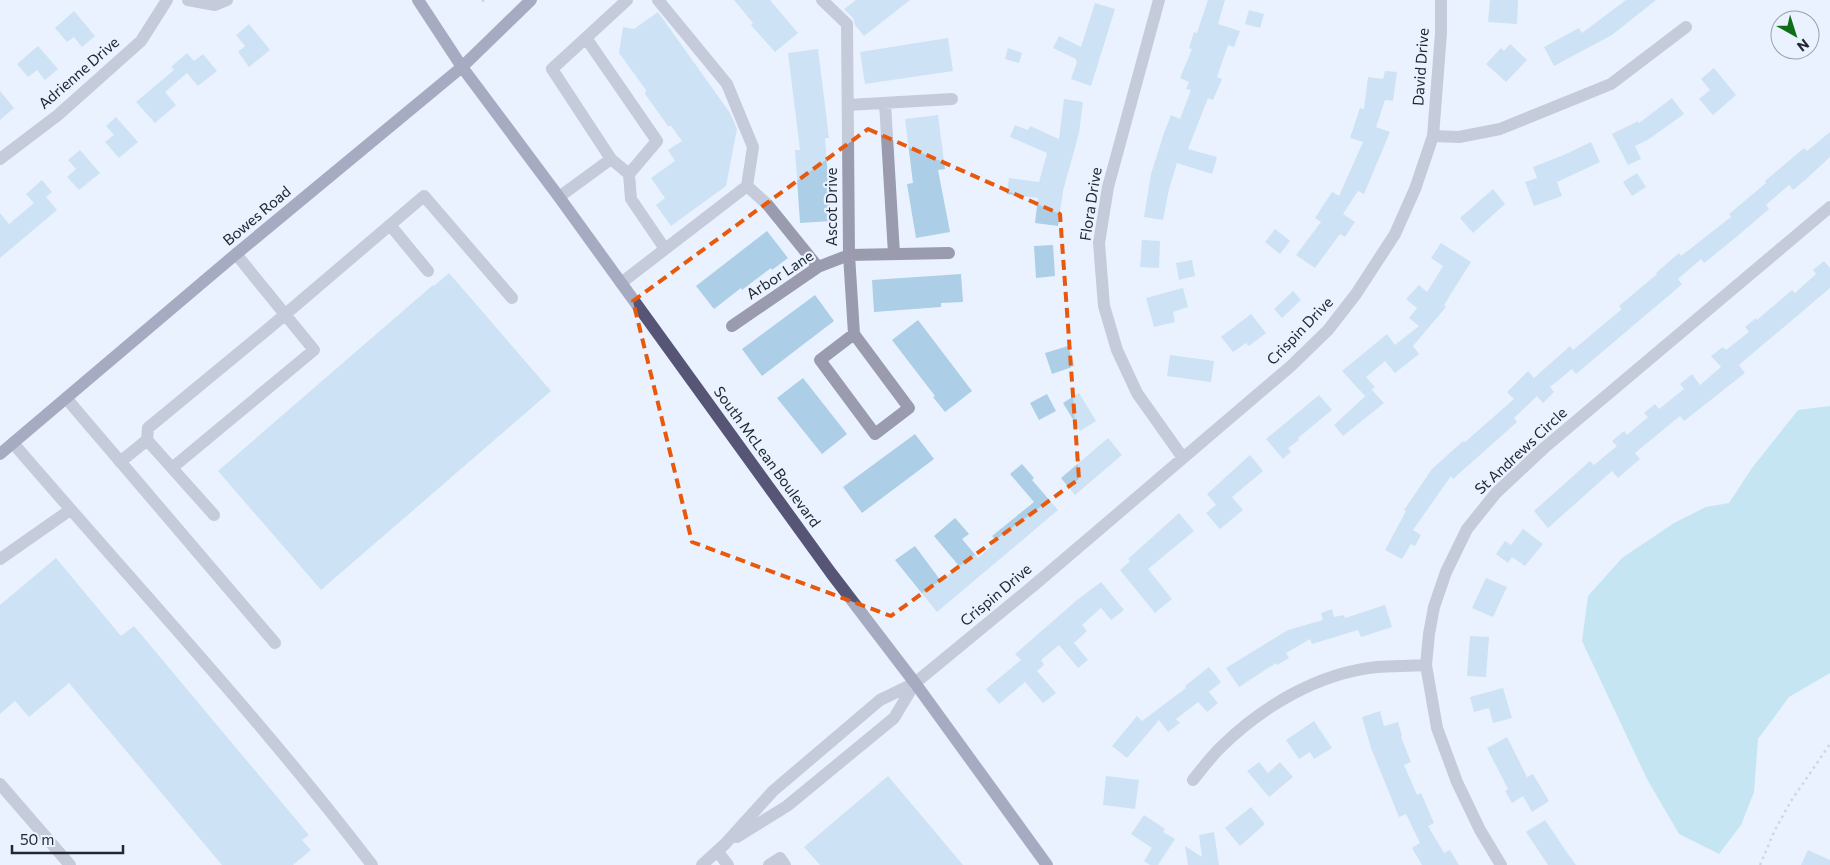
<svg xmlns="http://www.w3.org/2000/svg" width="1830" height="865" viewBox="0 0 1830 865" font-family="Commissioner,sans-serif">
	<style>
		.water { fill: #99d4e2 }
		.building { fill: #accee6 }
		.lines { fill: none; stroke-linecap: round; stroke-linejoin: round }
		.path { stroke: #acb4c0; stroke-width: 2.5; stroke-dasharray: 2.5 4; stroke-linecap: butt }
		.minor { stroke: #9b9baf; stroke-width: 12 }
		.major { stroke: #565576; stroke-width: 12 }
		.marked { fill: none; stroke: #e8590c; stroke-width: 4; stroke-dasharray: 10 6; stroke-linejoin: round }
		.labels { text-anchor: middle; stroke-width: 4.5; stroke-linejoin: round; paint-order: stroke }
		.street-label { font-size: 15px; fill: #212834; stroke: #eaf2ff }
	</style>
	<rect width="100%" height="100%" fill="#eaf2ff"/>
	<path class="water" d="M 1830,406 L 1830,673 L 1789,697 L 1758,739 L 1754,792 L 1741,825 L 1719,854 L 1679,834 L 1647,779 L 1582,641 L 1588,596 L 1622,558 L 1674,523 L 1706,507 L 1729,503 L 1752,468 L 1798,410 Z"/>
	<path class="building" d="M 734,0 L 770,0 L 798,33 L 775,52 L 751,25 L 753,23 Z
		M 856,0 L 910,0 L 864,36 L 855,25 L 853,18 L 844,9 Z
		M 1208,0 L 1225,0 L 1218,24 L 1240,31 L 1234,47 L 1228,45 L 1217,77 L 1222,79 L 1213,100 L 1208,98 L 1188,149 L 1217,157 L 1212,174 L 1177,163 L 1169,189 L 1163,220 L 1144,217 L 1151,174 L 1164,133 L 1171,115 L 1180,119 L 1191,90 L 1186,89 L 1189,82 L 1180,78 L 1192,49 L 1189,48 L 1194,32 L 1197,33 Z
		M 1490,0 L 1518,0 L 1517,24 L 1488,22 Z
		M 1626,0 L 1656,0 L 1612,35 L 1554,66 L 1544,47 L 1579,28 L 1582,33 Z
		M 1095,3 L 1115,9 L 1091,86 L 1071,79 L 1077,62 L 1076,61 L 1076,59 L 1053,48 L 1059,36 L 1081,47 Z
		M 1249,10 L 1264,14 L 1260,28 L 1245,24 Z
		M 74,11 L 95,36 L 82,47 L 74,37 L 67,42 L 55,28 Z
		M 658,12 L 730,113 L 737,129 L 726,186 L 671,226 L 656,205 L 665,198 L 651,178 L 675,161 L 668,150 L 682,141 L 671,126 L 668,126 L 645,94 L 646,90 L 619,53 L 623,27 L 634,29 Z
		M 249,24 L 270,50 L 249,67 L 238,52 L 245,46 L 236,35 Z
		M 948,38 L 953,71 L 865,84 L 860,52 Z
		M 1510,44 L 1527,60 L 1506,82 L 1486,64 L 1501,48 L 1504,51 Z
		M 38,46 L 58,69 L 45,80 L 37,70 L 28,77 L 17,64 Z
		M 1008,48 L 1022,53 L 1019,63 L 1005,59 Z
		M 818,49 L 829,138 L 825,138 L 831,221 L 800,223 L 795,150 L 800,150 L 788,53 Z
		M 187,53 L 194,61 L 203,54 L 217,71 L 198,86 L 187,73 L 165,92 L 176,105 L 155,123 L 136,102 L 174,70 L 171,67 Z
		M 1714,68 L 1736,95 L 1713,115 L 1699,99 L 1710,90 L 1701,79 Z
		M 1385,71 L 1397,72 L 1393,101 L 1385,100 L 1376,127 L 1390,132 L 1364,194 L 1358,191 L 1343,214 L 1355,222 L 1345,237 L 1340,234 L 1315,268 L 1296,255 L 1321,222 L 1315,218 L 1332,192 L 1339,196 L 1363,142 L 1350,138 L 1360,108 L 1364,109 L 1368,77 L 1383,79 Z
		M 0,91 L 14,108 L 0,120 Z
		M 1672,98 L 1684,114 L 1649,139 L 1635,146 L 1641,159 L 1628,165 L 1612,134 L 1638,121 L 1639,123 Z
		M 1064,99 L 1083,102 L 1079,133 L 1063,191 L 1058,226 L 1035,223 L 1038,198 L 1007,194 L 1009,178 L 1039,182 L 1047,153 L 1010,137 L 1015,125 L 1028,130 L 1030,126 L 1059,139 Z
		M 938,115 L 945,169 L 938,170 L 950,232 L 916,238 L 907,184 L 913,183 L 905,119 Z
		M 116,117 L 138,142 L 119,158 L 105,142 L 114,135 L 106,126 Z
		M 1830,132 L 1830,157 L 1804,181 L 1793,190 L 1789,185 L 1766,205 L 1769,209 L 1734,239 L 1704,263 L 1701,259 L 1678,279 L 1682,284 L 1673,292 L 1576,374 L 1572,369 L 1550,387 L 1554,392 L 1543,403 L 1537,396 L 1514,418 L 1517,422 L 1453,479 L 1451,476 L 1413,530 L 1421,535 L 1415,546 L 1411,544 L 1402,559 L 1385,550 L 1406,511 L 1404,510 L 1432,469 L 1463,441 L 1465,442 L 1514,399 L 1507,392 L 1528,371 L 1534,378 L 1570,346 L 1573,350 L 1622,309 L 1619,306 L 1657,274 L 1656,273 L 1679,253 L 1681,256 L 1731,217 L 1729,214 L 1766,183 L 1765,181 L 1804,148 L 1807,151 Z
		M 1591,142 L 1600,162 L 1557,182 L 1562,196 L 1534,206 L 1525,182 L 1537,178 L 1533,167 L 1566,154 Z
		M 80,150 L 100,173 L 79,190 L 67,177 L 76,169 L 68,160 Z
		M 1637,173 L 1646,187 L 1632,196 L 1623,182 Z
		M 42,180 L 52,192 L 46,197 L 57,210 L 0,258 L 0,213 L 9,224 L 34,203 L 26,194 Z
		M 1493,189 L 1505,204 L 1473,233 L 1460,218 Z
		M 1275,229 L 1290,241 L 1280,254 L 1265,242 Z
		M 767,231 L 788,258 L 772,270 L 771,268 L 742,290 L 741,288 L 714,309 L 696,286 Z
		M 1142,240 L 1160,241 L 1159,268 L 1140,267 Z
		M 1441,243 L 1471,262 L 1444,305 L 1446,307 L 1413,346 L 1419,354 L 1395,373 L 1385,361 L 1366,377 L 1375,387 L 1365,396 L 1342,371 L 1387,334 L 1395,345 L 1419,326 L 1409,318 L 1417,308 L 1406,299 L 1419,285 L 1427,292 L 1443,266 L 1431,258 Z
		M 1053,245 L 1055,276 L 1036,278 L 1034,246 Z
		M 1192,260 L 1195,276 L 1179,280 L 1176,263 Z
		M 1824,261 L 1830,268 L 1830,288 L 1739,365 L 1745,373 L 1684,421 L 1680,416 L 1635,453 L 1640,459 L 1618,478 L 1612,471 L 1548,528 L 1534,511 L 1590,461 L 1594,465 L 1617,446 L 1612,441 L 1624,431 L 1627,435 L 1648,417 L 1644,413 L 1655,404 L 1659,409 L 1684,389 L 1680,384 L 1692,374 L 1700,385 L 1721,367 L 1711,356 L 1723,347 L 1726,350 L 1749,332 L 1745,327 L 1756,318 L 1757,320 L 1792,290 L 1795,293 L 1816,274 L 1813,270 Z
		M 449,273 L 551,391 L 321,590 L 218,471 L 433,285 L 434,286 Z
		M 961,274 L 963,302 L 941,303 L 941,307 L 874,312 L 872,280 Z
		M 1183,288 L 1188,307 L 1173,312 L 1175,322 L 1154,327 L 1146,298 Z
		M 1293,291 L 1301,300 L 1282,318 L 1274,309 Z
		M 815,295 L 834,321 L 762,376 L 742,349 Z
		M 1251,314 L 1266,333 L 1249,346 L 1246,343 L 1233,352 L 1221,337 Z
		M 918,320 L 972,391 L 945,412 L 933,397 L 935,396 L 892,340 Z
		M 1068,346 L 1075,366 L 1052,374 L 1045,353 Z
		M 1170,355 L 1214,361 L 1211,382 L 1167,376 Z
		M 803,378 L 847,434 L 822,454 L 777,398 Z
		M 1372,390 L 1384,403 L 1343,436 L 1334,425 Z
		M 1079,393 L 1096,421 L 1080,431 L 1063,403 Z
		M 1047,394 L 1056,411 L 1039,420 L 1030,403 Z
		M 1319,395 L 1332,410 L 1298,438 L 1299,440 L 1288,448 L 1291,452 L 1283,459 L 1266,439 Z
		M 915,434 L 934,459 L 862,513 L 843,487 Z
		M 1108,438 L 1122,455 L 1075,495 L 1061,478 Z
		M 1250,455 L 1263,471 L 1232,497 L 1243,510 L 1220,529 L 1206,513 L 1216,505 L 1207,494 Z
		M 1022,464 L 1034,478 L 1032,480 L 1058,510 L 937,612 L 895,560 L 915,546 L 941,581 L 959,566 L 934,536 L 955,518 L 969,534 L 962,539 L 978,558 L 997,541 L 992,536 L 1034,502 L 1010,474 Z
		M 1179,513 L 1194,531 L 1148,569 L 1172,599 L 1155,613 L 1120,570 L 1130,561 L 1128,559 Z
		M 1523,529 L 1543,544 L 1525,566 L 1512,557 L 1508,563 L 1496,554 L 1505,541 L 1511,545 Z
		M 56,558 L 121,636 L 134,626 L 309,835 L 302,840 L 311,850 L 293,865 L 222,865 L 69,683 L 29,717 L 15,701 L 0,714 L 0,605 Z
		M 1486,578 L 1507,587 L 1493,617 L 1472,608 Z
		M 1101,582 L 1124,610 L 1111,620 L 1101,608 L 1082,625 L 1087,631 L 1074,643 L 1088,660 L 1078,668 L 1059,645 L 1041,660 L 1044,665 L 1037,671 L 1056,693 L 1043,703 L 1025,682 L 999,704 L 986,689 L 1021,660 L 1015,654 L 1077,600 Z
		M 1385,605 L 1392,627 L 1361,637 L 1358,630 L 1312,644 L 1310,639 L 1286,653 L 1289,658 L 1277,665 L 1276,663 L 1239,687 L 1226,668 L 1288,630 L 1323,620 L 1321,613 L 1332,609 L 1334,617 L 1344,615 L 1345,618 Z
		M 1470,636 L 1489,637 L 1486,677 L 1467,676 Z
		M 1209,667 L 1221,682 L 1209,692 L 1218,703 L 1207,712 L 1198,702 L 1176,719 L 1180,723 L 1168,732 L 1159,720 L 1127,758 L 1112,746 L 1137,716 L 1142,721 L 1186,688 L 1185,686 Z
		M 1503,688 L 1512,718 L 1493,723 L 1489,708 L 1474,712 L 1470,697 Z
		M 1380,711 L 1384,726 L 1398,722 L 1402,736 L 1401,737 L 1411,762 L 1404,765 L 1417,795 L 1421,793 L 1434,823 L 1428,826 L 1444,853 L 1450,850 L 1459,865 L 1422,865 L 1412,848 L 1420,843 L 1406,814 L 1399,817 L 1371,748 L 1362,717 Z
		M 1314,721 L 1332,748 L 1314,759 L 1310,752 L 1299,759 L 1286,740 Z
		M 1507,737 L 1527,777 L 1533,774 L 1549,801 L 1532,812 L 1523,796 L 1512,803 L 1505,791 L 1508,789 L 1487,748 Z
		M 1259,762 L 1268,773 L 1280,762 L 1293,777 L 1269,797 L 1247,771 Z
		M 888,776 L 963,865 L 820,865 L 804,847 Z
		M 1106,776 L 1139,780 L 1135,809 L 1103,805 Z
		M 1251,807 L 1265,824 L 1240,846 L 1225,828 Z
		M 1144,815 L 1165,829 L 1163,832 L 1175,839 L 1158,865 L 1150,865 L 1144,861 L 1152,848 L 1131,834 Z
		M 1545,820 L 1568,854 L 1576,865 L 1548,865 L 1526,832 Z
		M 1214,832 L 1219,865 L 1188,865 L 1185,846 L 1202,857 L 1199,835 Z
		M 1808,850 L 1830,860 L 1830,865 L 1801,865 Z"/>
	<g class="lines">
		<path class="path" d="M 483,0 L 483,2
			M 1760,865 L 1775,830 L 1791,801 L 1830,744"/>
		<path class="minor" d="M 188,0 L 215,5 L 227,0
			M 822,0 L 847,24 L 849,255 L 854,334 L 909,408 L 875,434 L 820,360 L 854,334
			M 1159,0 L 1108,187 L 1099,243 L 1104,306 L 1117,350 L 1137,393 L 1183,458
			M 586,38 L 657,141 L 629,174
			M 885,103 L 894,254
			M 848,105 L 952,99
			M 1433,136 L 1459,137 L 1500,129 L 1611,84 L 1686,27
			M 0,159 L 58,115 L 141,41 L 167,0
			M 611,159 L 629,174 L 631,199 L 665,249
			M 747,186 L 767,204 L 818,267
			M 559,197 L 611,159 L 552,69 L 627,0
			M 390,225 L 428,271
			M 621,283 L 747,186 L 753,147 L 727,84 L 658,0
			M 732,326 L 818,267 L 849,255 L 949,253
			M 66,398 L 275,643
			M 147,440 L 148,428 L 268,329 L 424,196 L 512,298
			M 13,443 C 133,583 260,718 372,865
			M 120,462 L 147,440 L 214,515
			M 172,468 L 314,350 L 236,254
			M 0,559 L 70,510
			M 1193,780 C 1201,770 1210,758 1220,748 C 1261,707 1318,673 1377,667 C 1393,666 1410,666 1426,665
			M 0,784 L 70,865
			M 737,837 L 787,806 L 894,718 L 915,683
			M 717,851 L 728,865
			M 702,865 L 725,844 L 773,791 L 880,700 L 915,683 L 1033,586 L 1291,366 L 1328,330 L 1356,294 L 1395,234 L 1415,189 L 1433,136 L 1441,33 L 1441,0
			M 769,865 L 780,858 L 785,865
			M 1501,865 L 1480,830 L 1457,782 L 1437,728 L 1426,665 L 1429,634 L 1434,607 L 1446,572 L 1467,529 L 1496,493 L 1544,448 L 1830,207"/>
		<path class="major" d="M 418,0 L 462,67 L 559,197 L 831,573 L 915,683 L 1047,865
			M 0,454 L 236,254 L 462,67 L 531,0"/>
	</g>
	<path d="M0 0H1830V865H0ZM 868,129 L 1060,214 L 1079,479 L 891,616 L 692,542 L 633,301 Z" fill="#eaf2ff" fill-opacity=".55" fill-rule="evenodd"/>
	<path class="marked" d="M 868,129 L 1060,214 L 1079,479 L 891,616 L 692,542 L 633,301 Z"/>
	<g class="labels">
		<g class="street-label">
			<text transform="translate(1421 67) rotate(-86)" y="5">David Drive</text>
			<text transform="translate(79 73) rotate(-41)" y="5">Adrienne Drive</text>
			<text transform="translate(1091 204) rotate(-81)" y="5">Flora Drive</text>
			<text transform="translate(832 207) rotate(-90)" y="5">Ascot Drive</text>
			<text transform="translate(257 216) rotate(-40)" y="5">Bowes Road</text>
			<text transform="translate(780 275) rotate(-33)" y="5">Arbor Lane</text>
			<text transform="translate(1300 331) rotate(-46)" y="5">Crispin Drive</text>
			<text transform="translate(1521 451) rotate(-43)" y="5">St Andrews Circle</text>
			<text transform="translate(767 457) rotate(54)" y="5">South McLean Boulevard</text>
			<text transform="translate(996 595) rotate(-40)" y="5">Crispin Drive</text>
		</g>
	</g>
	<g transform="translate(1795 35) rotate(141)"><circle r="24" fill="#eaf2ff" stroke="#9aa1ae"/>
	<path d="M0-4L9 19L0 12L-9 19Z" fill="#106d18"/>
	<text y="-8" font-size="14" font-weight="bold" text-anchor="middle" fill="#212834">N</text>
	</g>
	<path d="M12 845v8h111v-8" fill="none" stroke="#212834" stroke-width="2.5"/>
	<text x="20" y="845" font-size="15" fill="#212834" stroke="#eaf2ff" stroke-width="4" paint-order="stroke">50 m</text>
</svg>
